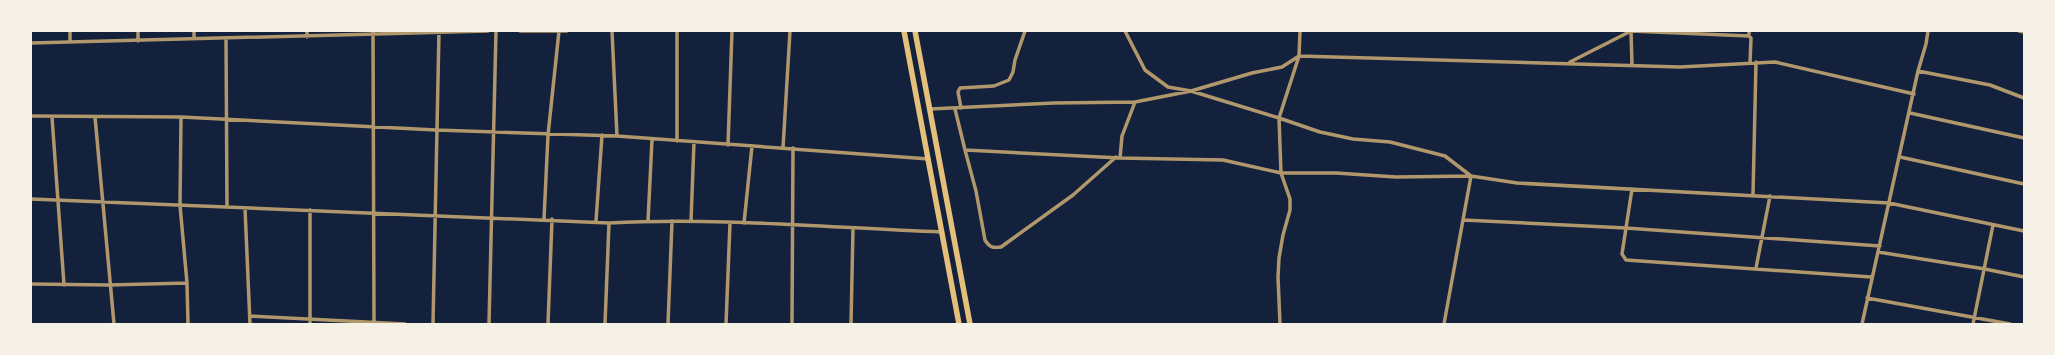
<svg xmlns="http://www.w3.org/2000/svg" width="2055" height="355" viewBox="0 0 2055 355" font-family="'Titillium Web',sans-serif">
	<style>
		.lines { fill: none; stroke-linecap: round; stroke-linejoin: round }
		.minor { stroke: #b1986c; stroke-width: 3.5 }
		.primary { stroke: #e5c07b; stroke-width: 5.5 }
	</style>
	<rect width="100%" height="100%" fill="#14213d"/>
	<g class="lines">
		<path class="minor" d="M 138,31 L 138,41
			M 194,31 L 194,38
			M 307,31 L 307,37
			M 373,31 L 374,322
			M 520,31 L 567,31
			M 612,31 L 617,136
			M 1125,31 L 1145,70 L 1168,87 L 1191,91 L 1279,118 L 1281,173 L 1290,199 L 1290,210 L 1283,235 L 1279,258 L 1278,277 L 1280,324
			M 1300,31 L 1299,56 L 1279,118 L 1320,132 L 1353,139 L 1390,142 L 1445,156 L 1471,176 L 1444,324
			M 1631,31 L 1632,65
			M 1749,31 L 1749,36 L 1751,38 L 1750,63
			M 2019,31 L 2024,32
			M 226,38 L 227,207
			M 70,42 L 70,31
			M 31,43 L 488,31
			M 1570,62 L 1631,31 L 1749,36
			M 1918,71 L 1990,85 L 2024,98
			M 961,108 L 958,92 L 960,88 L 994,86 L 1009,80 L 1013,72 L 1015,60 L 1025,31
			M 930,109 L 1054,103 L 1135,102 L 1191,91 L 1252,73 L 1282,67 L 1299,56 L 1680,67 L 1775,62 L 1914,94
			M 955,109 L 965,150 L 1120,158 L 1223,160 L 1281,173 L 1336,173 L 1396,177 L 1471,176 L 1517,183 L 1889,203 L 2024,231
			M 1910,113 L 2024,138
			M 31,116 L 181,117 L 436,130 L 617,136 L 929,159
			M 52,117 L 64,285
			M 95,117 L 114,324
			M 181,117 L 180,205 L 187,283 L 188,324
			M 677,141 L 677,31
			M 728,145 L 732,31
			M 783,148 L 790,31
			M 965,150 L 976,191 L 985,240 C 990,248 993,248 1001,247 L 1073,195 L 1116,157
			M 1900,157 L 2024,184
			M 1120,158 L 1122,136 L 1135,102
			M 1632,189 L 1622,254 L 1626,260 L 1871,277
			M 1753,195 L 1756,62
			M 31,199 L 609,223 C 720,217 831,228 942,232
			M 245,208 L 250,324
			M 310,210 L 310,324
			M 544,219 L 548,135 L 559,31
			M 1463,220 L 1626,228 L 1880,246
			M 596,221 L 602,135
			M 648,221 L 652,140
			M 691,221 L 694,142
			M 744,223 L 752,146
			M 1878,252 L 1985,269 L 2024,277
			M 1756,268 L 1770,196
			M 31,284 L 109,285 L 187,283
			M 1867,298 L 2010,324
			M 250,316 L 405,324
			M 433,324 L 439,31
			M 489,324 L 496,31
			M 548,324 L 552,219
			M 605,324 L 609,223
			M 668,324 L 672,221
			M 726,324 L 730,223
			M 792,324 L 793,148
			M 851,324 L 853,229
			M 1862,324 L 1918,71 L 1926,44 L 1928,31
			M 1973,324 L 1993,225"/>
		<path class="primary" d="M 904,31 L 959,324
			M 915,31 L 970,324"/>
	</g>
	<rect width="2055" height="355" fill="none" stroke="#f6f1e7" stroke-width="64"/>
</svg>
